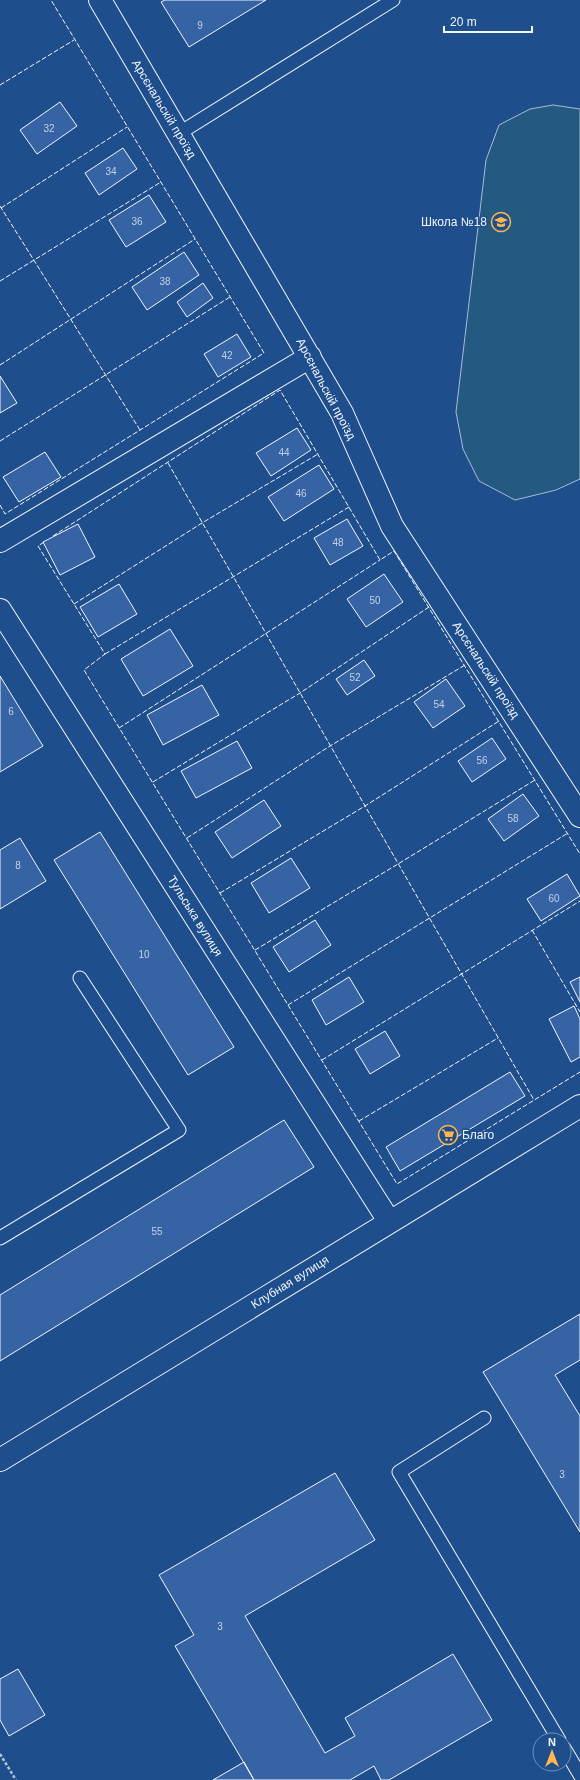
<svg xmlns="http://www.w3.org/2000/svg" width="580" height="1780" viewBox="0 0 580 1780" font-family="Helvetica,sans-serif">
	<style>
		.green { fill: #245a82; stroke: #a8bbd7 }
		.building { fill: #3563a3; stroke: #f2f6ff }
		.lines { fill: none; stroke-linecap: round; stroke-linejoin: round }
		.service-casing { stroke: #f2f6ff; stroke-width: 15 }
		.minor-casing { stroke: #f2f6ff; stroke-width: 24 }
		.path { stroke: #b3c4dc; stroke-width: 2.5; stroke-dasharray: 3 2; stroke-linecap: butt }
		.service { stroke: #1f4e8c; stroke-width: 13 }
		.minor { stroke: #1f4e8c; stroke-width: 22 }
		.fence { stroke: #f2f6ff; stroke-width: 1; stroke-dasharray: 5 2; stroke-linecap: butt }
		.labels { text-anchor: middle; stroke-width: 3; stroke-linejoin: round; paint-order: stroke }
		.number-label { font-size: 10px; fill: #c3d1e8 }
		.street-label { font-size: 12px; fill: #f2f6ff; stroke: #1f4e8c }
		.poi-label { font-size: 12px; fill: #f2f6ff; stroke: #1f4e8c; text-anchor: end }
	</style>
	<rect width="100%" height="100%" fill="#1f4e8c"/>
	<path class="green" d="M 553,105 L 580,109 L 580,479 L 556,490 L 515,500 L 479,481 L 463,449 L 456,412 L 486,160 L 499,125 L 530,109 Z"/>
	<path class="building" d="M 165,0 L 266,0 L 189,47 L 161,2 Z
		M 60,102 L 77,126 L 37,154 L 20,130 Z
		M 123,148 L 137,169 L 99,195 L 85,173 Z
		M 149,195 L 166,222 L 126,247 L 109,220 Z
		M 184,252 L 199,275 L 147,310 L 132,287 Z
		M 203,283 L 213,298 L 187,317 L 177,302 Z
		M 237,334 L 251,357 L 218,377 L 204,354 Z
		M 0,376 L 17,403 L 0,413 Z
		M 297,428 L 311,450 L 271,476 L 256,453 Z
		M 45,452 L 61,477 L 19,502 L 3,477 Z
		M 319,465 L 334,489 L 284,521 L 268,497 Z
		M 347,519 L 363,546 L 330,565 L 314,538 Z
		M 78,524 L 95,557 L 60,575 L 43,542 Z
		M 384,574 L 403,602 L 366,627 L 347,599 Z
		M 119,584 L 137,614 L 98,637 L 80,607 Z
		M 170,629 L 193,666 L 143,696 L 121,659 Z
		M 364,660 L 375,676 L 347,695 L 336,679 Z
		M 0,676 L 43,746 L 0,772 Z
		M 446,679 L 465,706 L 433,728 L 414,702 Z
		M 202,685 L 219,715 L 163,745 L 147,715 Z
		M 492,738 L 506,759 L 472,782 L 458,761 Z
		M 237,741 L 252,768 L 196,798 L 181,771 Z
		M 523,794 L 539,816 L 504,841 L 488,819 Z
		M 264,800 L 281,826 L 232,858 L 215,832 Z
		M 100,832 L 234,1047 L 188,1075 L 54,860 Z
		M 20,838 L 46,881 L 0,909 L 0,850 Z
		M 291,858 L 310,888 L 269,913 L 251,883 Z
		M 567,874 L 580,896 L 541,921 L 527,899 Z
		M 315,920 L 331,945 L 289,972 L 273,947 Z
		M 349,977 L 364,1002 L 326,1025 L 312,1000 Z
		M 580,977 L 580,1002 L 570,982 Z
		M 574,1006 L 580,1019 L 580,1057 L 571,1062 L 549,1019 Z
		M 385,1031 L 400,1056 L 370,1074 L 355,1049 Z
		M 510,1072 L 525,1096 L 400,1171 L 386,1147 Z
		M 284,1120 L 314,1167 L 0,1361 L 0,1295 Z
		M 580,1314 L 580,1360 L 555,1375 L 580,1416 L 580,1532 L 483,1372 Z
		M 335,1473 L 375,1540 L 245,1616 L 325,1753 L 355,1736 L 345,1718 L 453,1654 L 492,1720 L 389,1780 L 381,1780 L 374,1766 L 350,1780 L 254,1780 L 175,1646 L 194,1635 L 159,1575 Z
		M 18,1669 L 45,1715 L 9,1736 L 0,1720 L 0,1679 Z
		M 244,1762 L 254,1780 L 213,1780 Z"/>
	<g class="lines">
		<defs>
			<path id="service" d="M 178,134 L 393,0
				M 0,1238 L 179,1130 L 80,978
				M 484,1418 L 399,1472 L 559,1740
				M 564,1748 L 580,1775"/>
			<path id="minor" d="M 100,0 L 342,413 L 392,526 L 580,816
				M 0,541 L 310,357
				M 0,610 L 389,1221
				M 0,1460 L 580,1106"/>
		</defs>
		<use href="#service" class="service-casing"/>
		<use href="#minor" class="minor-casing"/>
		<path class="path" d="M 0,1754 L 16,1780"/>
		<use href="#service" class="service"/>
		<use href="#minor" class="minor"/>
		<path class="fence" d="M 0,85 L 74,40
			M 0,206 L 140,430
			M 1,208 L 127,127
			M 0,281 L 161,182
			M 0,365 L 195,239
			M 0,441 L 230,297
			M 168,463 L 534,1100
			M 0,505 L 5,514 L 264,353 L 51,0
			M 53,536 L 280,390 L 380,560 L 394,551 L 580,854
			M 44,542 L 38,546 L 105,654 L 84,670 L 397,1184 L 580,1072
			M 74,604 L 202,523 L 318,454
			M 105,654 L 349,507
			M 119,728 L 380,560
			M 153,782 L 300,693 L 429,607
			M 187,838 L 330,746 L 465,665
			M 220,893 L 365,806 L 499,721
			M 532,930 L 580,1012
			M 255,950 L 398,864 L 535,780
			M 288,1005 L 568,833
			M 322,1060 L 580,901
			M 359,1121 L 498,1038"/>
	</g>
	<defs>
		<symbol id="school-ring" viewBox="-11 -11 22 22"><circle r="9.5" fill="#1f4e8c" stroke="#ffb74d" stroke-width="1.5"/><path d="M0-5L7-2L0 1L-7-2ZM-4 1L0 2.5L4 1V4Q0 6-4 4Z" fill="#ffb74d"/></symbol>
		<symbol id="supermarket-ring" viewBox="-11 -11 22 22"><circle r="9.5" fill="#1f4e8c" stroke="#ffb74d" stroke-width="1.5"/><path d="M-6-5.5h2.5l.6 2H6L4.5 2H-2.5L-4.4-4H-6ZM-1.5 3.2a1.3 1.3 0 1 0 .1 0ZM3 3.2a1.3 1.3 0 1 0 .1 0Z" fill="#ffb74d"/></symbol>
	</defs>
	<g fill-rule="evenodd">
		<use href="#school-ring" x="490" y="211" width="22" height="22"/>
		<use href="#supermarket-ring" x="437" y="1124" width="22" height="22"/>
	</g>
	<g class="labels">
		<g class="number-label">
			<text x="200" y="29">9</text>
			<text x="49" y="132">32</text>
			<text x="111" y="175">34</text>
			<text x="137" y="225">36</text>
			<text x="165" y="285">38</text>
			<text x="227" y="359">42</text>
			<text x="284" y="456">44</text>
			<text x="301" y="497">46</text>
			<text x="338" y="546">48</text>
			<text x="375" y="604">50</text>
			<text x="355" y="681">52</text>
			<text x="439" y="708">54</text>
			<text x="11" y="715">6</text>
			<text x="482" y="764">56</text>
			<text x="513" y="822">58</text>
			<text x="18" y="869">8</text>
			<text x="554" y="902">60</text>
			<text x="144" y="958">10</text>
			<text x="157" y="1235">55</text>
			<text x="562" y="1478">3</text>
			<text x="220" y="1630">3</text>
		</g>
		<g class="street-label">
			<text transform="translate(164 109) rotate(59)" y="4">Арсєнальскій проїзд</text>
			<text transform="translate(326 389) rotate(62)" y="4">Арсєнальскій проїзд</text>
			<text transform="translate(486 670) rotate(57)" y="4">Арсєнальскій проїзд</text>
			<text transform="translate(195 916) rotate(58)" y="4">Тульська вулиця</text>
			<text transform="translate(290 1282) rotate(-32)" y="4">Клубная вулиця</text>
		</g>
		<g class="poi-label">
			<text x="487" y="226">Школа №18</text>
			<text x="462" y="1139" text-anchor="start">Благо</text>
		</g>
	</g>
	<g transform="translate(552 1752)"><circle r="19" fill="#1f4e8c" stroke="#7391ba"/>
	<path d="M0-3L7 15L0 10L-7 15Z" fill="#ffb74d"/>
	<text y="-6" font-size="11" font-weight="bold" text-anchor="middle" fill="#f2f6ff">N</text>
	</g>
	<path d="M444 26v6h88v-6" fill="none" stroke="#f2f6ff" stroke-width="2"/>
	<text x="450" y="26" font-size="12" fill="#f2f6ff" stroke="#1f4e8c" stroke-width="3" paint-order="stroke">20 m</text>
</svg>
